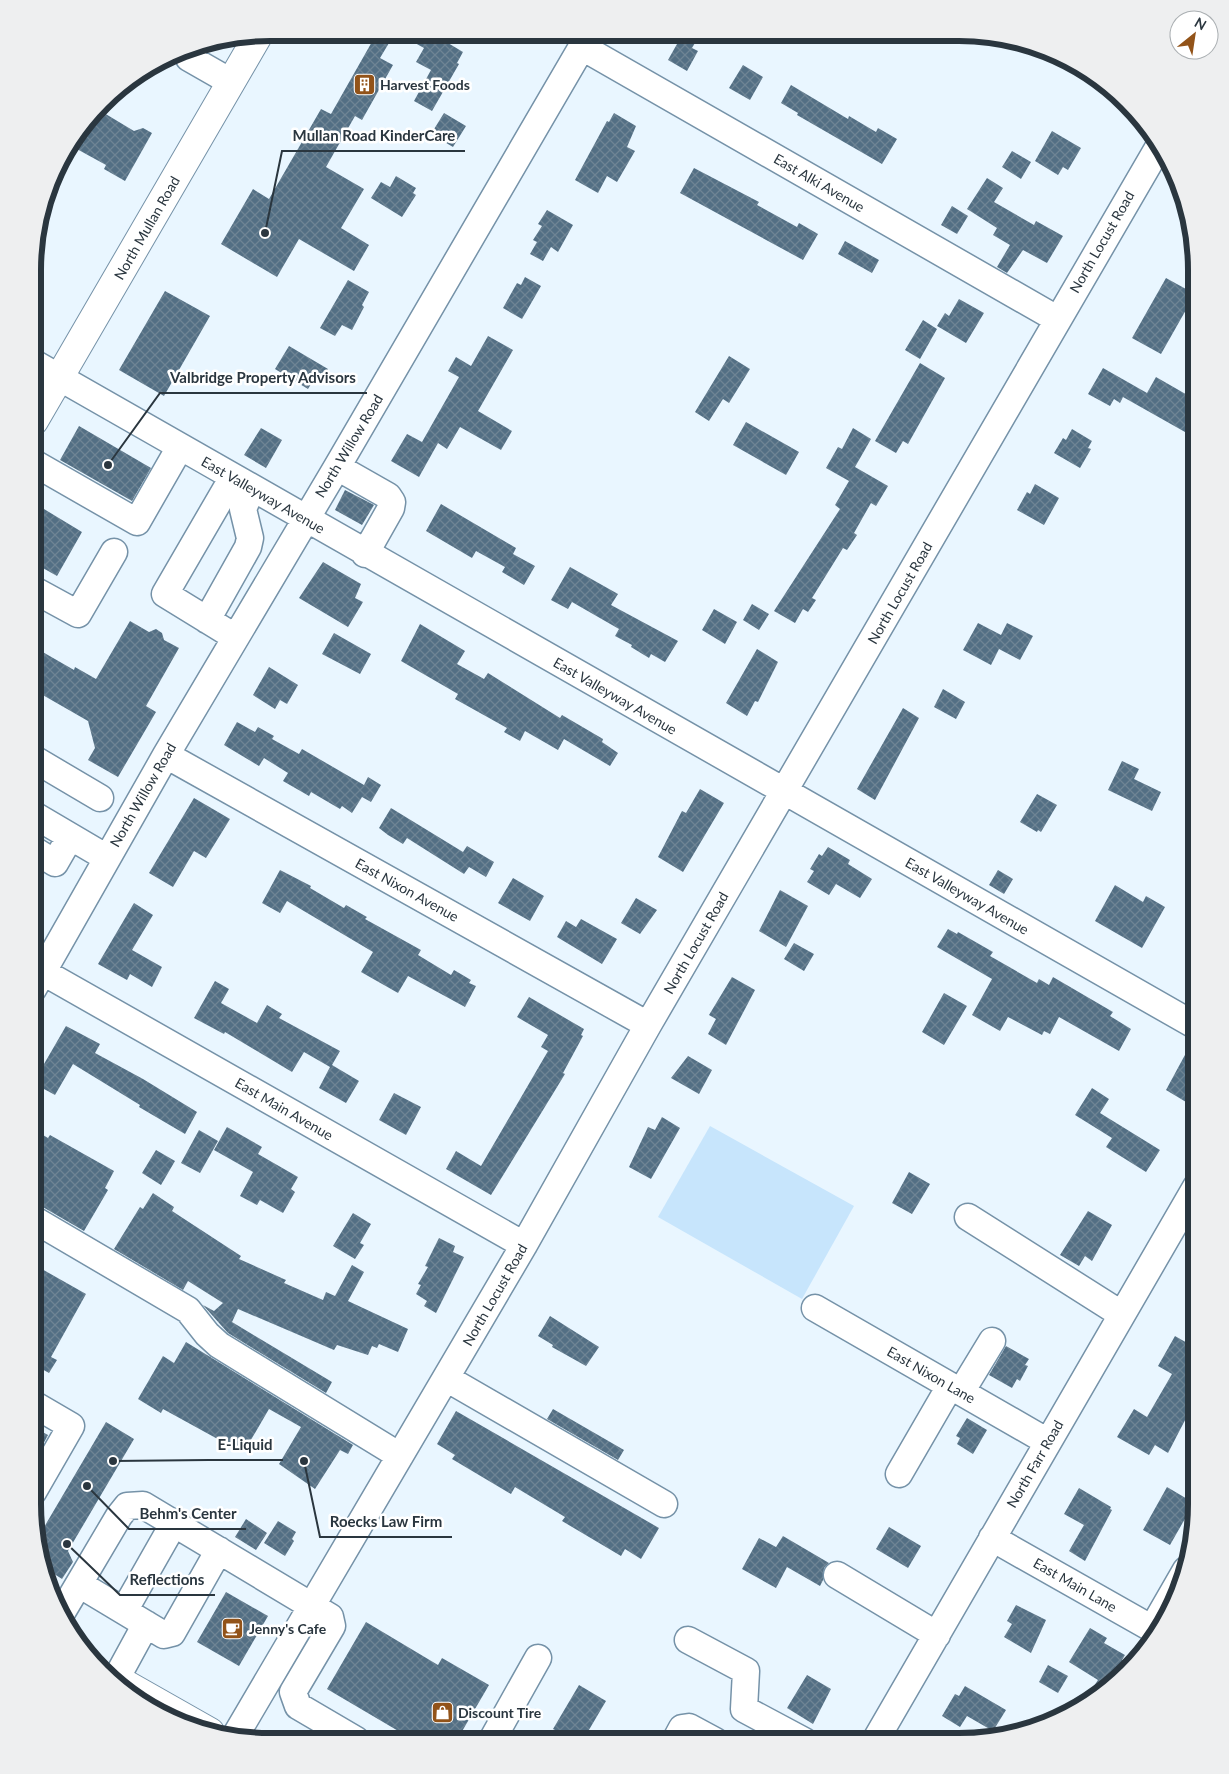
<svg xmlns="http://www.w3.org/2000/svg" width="1229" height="1774" viewBox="0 0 1229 1774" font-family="Lato,sans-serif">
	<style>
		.green { fill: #c7e5fc }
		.building { fill: url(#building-cross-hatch) }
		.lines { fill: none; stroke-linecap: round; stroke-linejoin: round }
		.minor-casing { stroke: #7592a8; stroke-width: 29 }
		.major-casing { stroke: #7592a8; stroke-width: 30 }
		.minor { stroke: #fff; stroke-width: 26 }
		.major { stroke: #fff; stroke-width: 28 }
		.labels { text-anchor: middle; stroke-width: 5; stroke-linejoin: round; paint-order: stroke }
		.poi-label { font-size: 14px; font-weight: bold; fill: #2a363f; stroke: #fff; text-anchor: start }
		.street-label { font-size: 14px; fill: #2a363f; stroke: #fff }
		.rim { fill: none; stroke: #2a363f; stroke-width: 6 }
		.leader { fill: none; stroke: #2a363f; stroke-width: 2 }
		.callout-dot { fill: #2a363f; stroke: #fff; stroke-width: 2 }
		.callout-label { font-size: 15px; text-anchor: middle; font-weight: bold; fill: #2a363f; stroke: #fff; stroke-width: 5; stroke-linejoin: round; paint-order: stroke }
	</style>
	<defs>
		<pattern id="building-cross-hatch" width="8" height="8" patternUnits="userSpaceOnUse" patternTransform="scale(1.25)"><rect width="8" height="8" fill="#536f84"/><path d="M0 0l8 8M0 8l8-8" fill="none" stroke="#6e8494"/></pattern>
	</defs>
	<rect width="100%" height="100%" fill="#e9f6ff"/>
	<path class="green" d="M 710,1126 L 854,1206 L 802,1299 L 658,1217 Z"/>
	<path class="building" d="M 377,33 L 395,33 L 380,58 L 393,65 L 362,120 L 355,116 L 326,167 L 364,189 L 341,228 L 369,245 L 354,271 L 299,239 L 277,277 L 221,244 L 253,189 L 269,199 L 321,109 L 331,114 Z
		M 397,33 L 454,33 L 448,43 L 463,52 L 457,63 L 459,64 L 432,111 L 414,101 L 431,70 L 416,62 L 424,48 Z
		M 660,34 L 690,34 L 698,38 L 692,48 L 698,51 L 687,71 L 668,60 L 677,44 Z
		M 743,65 L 763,77 L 750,100 L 729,88 Z
		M 791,85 L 848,119 L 849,116 L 876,132 L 878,128 L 897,139 L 882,164 L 797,115 L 798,113 L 781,103 Z
		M 99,110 L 134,131 L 143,128 L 152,133 L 125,181 L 104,169 L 106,165 L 75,148 L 82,135 L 81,131 Z
		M 444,113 L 466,126 L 453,147 L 431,134 Z
		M 614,113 L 636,126 L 627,147 L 635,151 L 617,182 L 607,176 L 598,193 L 575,180 L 607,121 L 609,122 Z
		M 1052,131 L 1081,148 L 1068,170 L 1063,167 L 1058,175 L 1035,161 Z
		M 1012,151 L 1031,162 L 1021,179 L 1002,167 Z
		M 694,168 L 759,202 L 757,205 L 797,227 L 799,223 L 818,234 L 803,260 L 680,193 Z
		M 396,176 L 416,188 L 413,193 L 416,195 L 402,217 L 371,198 L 381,182 L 390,187 Z
		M 987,178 L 1003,188 L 994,202 L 1034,225 L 1036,221 L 1063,236 L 1047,263 L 1023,250 L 1007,273 L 997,267 L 1010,245 L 993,235 L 997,228 L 967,209 Z
		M 952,206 L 968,216 L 957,234 L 941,225 Z
		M 547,210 L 573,225 L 558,252 L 551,247 L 543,261 L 530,254 L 537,242 L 533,240 L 542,226 L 538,224 Z
		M 845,241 L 879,260 L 872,273 L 838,254 Z
		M 525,277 L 541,286 L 522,319 L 503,308 L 517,283 L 521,285 Z
		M 1166,278 L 1195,294 L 1161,354 L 1132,338 Z
		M 348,280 L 369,292 L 362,305 L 364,307 L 352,330 L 342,325 L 335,336 L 320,328 Z
		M 165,291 L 210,316 L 164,396 L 119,370 Z
		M 959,299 L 984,313 L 966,343 L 937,326 L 945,313 L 949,316 Z
		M 923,320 L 937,329 L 920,359 L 905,350 Z
		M 488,336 L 513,350 L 478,411 L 512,431 L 501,450 L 460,427 L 447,449 L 438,443 L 419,477 L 391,461 L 407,434 L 422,442 L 459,377 L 448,371 L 456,357 L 471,366 Z
		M 289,346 L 328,369 L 320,383 L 314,379 L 308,389 L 275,369 Z
		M 729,356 L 750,369 L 729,403 L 723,399 L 709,421 L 695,412 Z
		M 920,363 L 945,378 L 908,444 L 903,441 L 896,453 L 875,441 Z
		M 1103,368 L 1147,393 L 1156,377 L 1196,400 L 1196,412 L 1185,432 L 1123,397 L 1120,403 L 1114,399 L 1110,406 L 1088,394 Z
		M 746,422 L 799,452 L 786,475 L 733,445 Z
		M 79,426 L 151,468 L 132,501 L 60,460 Z
		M 261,428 L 282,440 L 266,468 L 244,455 Z
		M 853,428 L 871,439 L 855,467 L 888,486 L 876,506 L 871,503 L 854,533 L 857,535 L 847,550 L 843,548 L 812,598 L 816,600 L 808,612 L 803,609 L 795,623 L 774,611 L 840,509 L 835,505 L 849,481 L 826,468 L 838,447 L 842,449 Z
		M 1072,429 L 1092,441 L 1088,448 L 1091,449 L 1080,468 L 1054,453 L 1063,438 L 1066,440 Z
		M 1035,484 L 1059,498 L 1044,525 L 1017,510 L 1027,492 L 1030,494 Z
		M 345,490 L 374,505 L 362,525 L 335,510 Z
		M 441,504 L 516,548 L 513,554 L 535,566 L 524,585 L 502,572 L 505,567 L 476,551 L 472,558 L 426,531 Z
		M 39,506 L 82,532 L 57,576 L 34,563 L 34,515 Z
		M 323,562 L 361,584 L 355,598 L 363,602 L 348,627 L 299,598 Z
		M 570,567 L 618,594 L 611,605 L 678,641 L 665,662 L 651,654 L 649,658 L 631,647 L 632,645 L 615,636 L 619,629 L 572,602 L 568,609 L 551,600 Z
		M 752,604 L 769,614 L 759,630 L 743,620 Z
		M 714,609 L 737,622 L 725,644 L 702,630 Z
		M 130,621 L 149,632 L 156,629 L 162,633 L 164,640 L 179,648 L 146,706 L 156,712 L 118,777 L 88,760 L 95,748 L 88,721 L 34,690 L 34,647 L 74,670 L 75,667 L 96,679 Z
		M 978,623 L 1001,635 L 1007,623 L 1033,636 L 1020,660 L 999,649 L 991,665 L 963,650 Z
		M 420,624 L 465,651 L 457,664 L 484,679 L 488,673 L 560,718 L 562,715 L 603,739 L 602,742 L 618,753 L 610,766 L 564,739 L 558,750 L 525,731 L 520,741 L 504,732 L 507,728 L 455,699 L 458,694 L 401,661 Z
		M 334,633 L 371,654 L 360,674 L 322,654 Z
		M 757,649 L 778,662 L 758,702 L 755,701 L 747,716 L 726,703 Z
		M 269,667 L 298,685 L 287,704 L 280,700 L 275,709 L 253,695 Z
		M 943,689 L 965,702 L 956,719 L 934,707 Z
		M 903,708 L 919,718 L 875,800 L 857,789 Z
		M 237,722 L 255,732 L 258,727 L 274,736 L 272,739 L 299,754 L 302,749 L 364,785 L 368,777 L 381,785 L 371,802 L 362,797 L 352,813 L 342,806 L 340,809 L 311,792 L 309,796 L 283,781 L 288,773 L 264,758 L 259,766 L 224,745 Z
		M 1122,761 L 1139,769 L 1134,779 L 1161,792 L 1152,811 L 1108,790 Z
		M 700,789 L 724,803 L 683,872 L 658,857 L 682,811 L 686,813 Z
		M 1037,794 L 1057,805 L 1041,832 L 1038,830 L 1037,832 L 1020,822 Z
		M 194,798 L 230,819 L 206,858 L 194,851 L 173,887 L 149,873 Z
		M 391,808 L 463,852 L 467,846 L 494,862 L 486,877 L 469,867 L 464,874 L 407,838 L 403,844 L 388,835 L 379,828 Z
		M 828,847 L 850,860 L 848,864 L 872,879 L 860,898 L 836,884 L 829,895 L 807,882 L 814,871 L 810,869 L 819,854 L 822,856 Z
		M 280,870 L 311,886 L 310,888 L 344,908 L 346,905 L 367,917 L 365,919 L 421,950 L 418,955 L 451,975 L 454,970 L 471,980 L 469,983 L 476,986 L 465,1007 L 408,976 L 398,993 L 361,972 L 373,952 L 287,901 L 280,913 L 262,903 Z
		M 998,870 L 1013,879 L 1004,894 L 989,885 Z
		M 513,878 L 544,896 L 530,921 L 498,903 Z
		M 1115,885 L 1143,902 L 1146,896 L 1165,907 L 1142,948 L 1095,921 Z
		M 780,890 L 808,906 L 786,947 L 759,931 Z
		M 636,898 L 657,910 L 640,934 L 621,923 Z
		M 134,903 L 153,915 L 132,950 L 162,967 L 152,987 L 130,974 L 127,980 L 98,964 Z
		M 581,919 L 617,939 L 602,964 L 557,937 L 566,921 L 576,927 Z
		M 948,929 L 957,934 L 958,932 L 993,952 L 990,956 L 1037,983 L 1039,979 L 1049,985 L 1053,977 L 1113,1012 L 1110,1016 L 1131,1029 L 1119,1051 L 1059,1017 L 1050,1034 L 1044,1031 L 1042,1035 L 1008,1017 L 1000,1031 L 972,1015 L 992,979 L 937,947 Z
		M 794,943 L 814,954 L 804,971 L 784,959 Z
		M 732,977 L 755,990 L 726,1045 L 708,1034 L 716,1019 L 709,1015 Z
		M 215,981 L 229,989 L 221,1003 L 257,1023 L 267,1005 L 282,1014 L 279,1018 L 340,1051 L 332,1065 L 359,1081 L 346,1103 L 319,1088 L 330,1067 L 304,1052 L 292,1072 L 225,1032 L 224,1034 L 194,1018 Z
		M 944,993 L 967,1006 L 944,1045 L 922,1032 Z
		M 529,997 L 584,1029 L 581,1035 L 583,1036 L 563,1073 L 565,1074 L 491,1195 L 446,1169 L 456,1151 L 481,1166 L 548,1051 L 541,1047 L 548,1035 L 517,1017 Z
		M 66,1026 L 100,1044 L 95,1053 L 143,1079 L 197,1112 L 185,1134 L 139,1107 L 140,1105 L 73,1064 L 55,1095 L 33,1083 Z
		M 1193,1040 L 1196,1041 L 1196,1096 L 1191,1105 L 1166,1090 Z
		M 688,1056 L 712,1070 L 699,1094 L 671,1078 Z
		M 1092,1088 L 1109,1099 L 1100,1113 L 1160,1150 L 1146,1172 L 1106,1147 L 1112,1138 L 1075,1115 Z
		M 394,1093 L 421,1107 L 406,1135 L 379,1120 Z
		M 662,1117 L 680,1128 L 651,1179 L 629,1167 L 648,1127 L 655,1130 Z
		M 227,1127 L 262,1147 L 258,1154 L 298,1177 L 291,1189 L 295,1192 L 283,1213 L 260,1200 L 257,1205 L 240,1196 L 253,1172 L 214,1150 Z
		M 33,1129 L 48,1138 L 50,1135 L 114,1171 L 105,1188 L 108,1190 L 84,1231 L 41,1206 L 33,1204 Z
		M 199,1130 L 218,1141 L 200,1173 L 181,1163 Z
		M 156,1150 L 175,1161 L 161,1185 L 142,1173 Z
		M 909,1172 L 930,1184 L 912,1214 L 892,1203 Z
		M 153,1193 L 174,1207 L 172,1211 L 241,1256 L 239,1259 L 286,1280 L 284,1283 L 323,1300 L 326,1292 L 335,1296 L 352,1265 L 364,1272 L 348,1301 L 408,1329 L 398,1352 L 379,1344 L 377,1348 L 372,1346 L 368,1355 L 337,1345 L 334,1350 L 238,1309 L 232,1322 L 332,1382 L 326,1393 L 228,1333 L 203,1305 L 214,1311 L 223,1303 L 188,1281 L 183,1290 L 114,1249 L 140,1207 L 143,1209 Z
		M 1088,1211 L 1112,1225 L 1092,1261 L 1085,1256 L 1079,1266 L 1060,1255 Z
		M 353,1213 L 371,1224 L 360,1243 L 364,1245 L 355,1259 L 333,1246 Z
		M 439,1238 L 455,1246 L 453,1252 L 464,1257 L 436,1313 L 424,1306 L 427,1301 L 416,1294 L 421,1285 L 418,1284 L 428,1267 L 425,1266 Z
		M 33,1264 L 86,1294 L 51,1357 L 57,1360 L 49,1373 L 33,1364 Z
		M 550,1316 L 599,1347 L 586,1366 L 552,1347 L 553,1345 L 538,1336 Z
		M 1175,1336 L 1196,1348 L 1196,1369 L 1187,1386 L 1196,1391 L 1196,1399 L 1168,1453 L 1155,1445 L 1149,1455 L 1117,1437 L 1134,1409 L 1147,1417 L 1172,1374 L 1158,1366 Z
		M 186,1342 L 353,1445 L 348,1454 L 340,1450 L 315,1489 L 279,1464 L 301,1427 L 269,1409 L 245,1450 L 236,1445 L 234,1448 L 163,1409 L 161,1413 L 138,1399 L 163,1356 L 174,1363 Z
		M 1006,1346 L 1029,1359 L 1025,1365 L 1028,1366 L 1020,1381 L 1017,1379 L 1012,1388 L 989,1375 Z
		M 553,1409 L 624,1450 L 618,1460 L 547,1419 Z
		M 456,1411 L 659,1528 L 641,1559 L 625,1549 L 621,1556 L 562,1521 L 565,1517 L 515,1487 L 511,1494 L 452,1459 L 455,1455 L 437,1444 Z
		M 967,1418 L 987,1430 L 973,1454 L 957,1444 L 960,1438 L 956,1436 Z
		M 106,1422 L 134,1439 L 68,1551 L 73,1562 L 62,1579 L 48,1570 L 40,1534 Z
		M 33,1427 L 48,1435 L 33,1463 Z
		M 1167,1487 L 1194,1503 L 1170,1545 L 1143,1530 Z
		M 1079,1488 L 1111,1507 L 1110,1509 L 1112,1510 L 1085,1561 L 1069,1551 L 1084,1525 L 1064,1514 Z
		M 246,1519 L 267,1533 L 256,1550 L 235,1537 Z
		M 278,1521 L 296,1532 L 292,1539 L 294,1541 L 285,1556 L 264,1543 Z
		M 889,1527 L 921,1546 L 908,1568 L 876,1549 Z
		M 783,1536 L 829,1563 L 824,1568 L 823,1580 L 820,1586 L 787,1567 L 776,1588 L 742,1569 L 759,1538 L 776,1547 Z
		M 226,1592 L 268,1616 L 239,1666 L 197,1642 Z
		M 1016,1605 L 1046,1620 L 1031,1653 L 1004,1637 L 1012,1624 L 1007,1621 Z
		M 366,1622 L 438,1665 L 442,1658 L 489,1685 L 457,1740 L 395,1740 L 400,1732 L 327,1689 Z
		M 1090,1628 L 1107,1638 L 1104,1643 L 1125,1655 L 1122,1660 L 1131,1665 L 1115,1683 L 1102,1691 L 1094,1686 L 1098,1680 L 1069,1662 Z
		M 1048,1665 L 1068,1676 L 1058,1693 L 1039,1682 Z
		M 807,1675 L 831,1689 L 813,1724 L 787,1708 Z
		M 579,1685 L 606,1701 L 583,1740 L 549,1740 L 555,1730 L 553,1729 Z
		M 965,1686 L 1006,1710 L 993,1731 L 967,1716 L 960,1727 L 942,1716 L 955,1694 L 959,1696 Z"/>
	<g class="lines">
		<defs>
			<path id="minor" d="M 196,45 L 189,58 L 231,82
				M 582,47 L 1057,319
				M 34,363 L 1196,1026
				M 34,463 L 137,522 L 180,447
				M 337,467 L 388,496 L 392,502 L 391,508 L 365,554
				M 233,477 L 165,594 L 235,637
				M 34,590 L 78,614 L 114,552
				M 207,620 L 248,547 L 250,538 L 243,509 L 252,488
				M 166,755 L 648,1025
				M 34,759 L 100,798
				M 34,815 L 107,858
				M 34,850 L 55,863 L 70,837
				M 43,972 L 524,1245
				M 33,989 L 166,755 L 337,467 L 590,33
				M 968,1217 L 1121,1314
				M 33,1219 L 188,1310 L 207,1334 L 219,1345 L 400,1456
				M 815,1308 L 1048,1442
				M 446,1378 L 664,1504
				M 961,1392 L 992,1341
				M 899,1474 L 950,1386
				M 33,1492 L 71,1426 L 35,1405
				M 992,1538 L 1158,1632
				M 837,1575 L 937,1635
				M 79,1584 L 164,1635 L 172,1633 L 219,1550
				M 124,1611 L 174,1523
				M 61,1614 L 119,1516 L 127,1506 L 143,1505 L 330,1617 L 332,1626 L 293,1692 L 298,1706 L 356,1740
				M 1152,1629 L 1186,1570
				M 688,1640 L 746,1671 L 744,1709 L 804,1741
				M 116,1679 L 146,1624
				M 234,1738 L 524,1245 L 648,1025 L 1158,148
				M 492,1740 L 538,1658
				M 675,1741 L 682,1728 L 689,1727 L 715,1741
				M 875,1741 L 1196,1187"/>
			<path id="major" d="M 34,421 L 259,34
				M 113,1677 L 210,1732"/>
		</defs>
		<use href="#minor" class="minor-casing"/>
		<use href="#major" class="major-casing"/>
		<use href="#minor" class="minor"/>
		<use href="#major" class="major"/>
	</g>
	<defs>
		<symbol id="building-square" viewBox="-11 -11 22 22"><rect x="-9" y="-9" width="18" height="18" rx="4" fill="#925319" stroke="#fff"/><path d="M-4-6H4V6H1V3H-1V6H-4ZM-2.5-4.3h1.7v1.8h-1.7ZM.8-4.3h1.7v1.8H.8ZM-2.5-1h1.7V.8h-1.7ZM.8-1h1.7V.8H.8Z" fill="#fff"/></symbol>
		<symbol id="cafe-square" viewBox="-11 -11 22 22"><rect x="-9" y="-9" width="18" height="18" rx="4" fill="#925319" stroke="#fff"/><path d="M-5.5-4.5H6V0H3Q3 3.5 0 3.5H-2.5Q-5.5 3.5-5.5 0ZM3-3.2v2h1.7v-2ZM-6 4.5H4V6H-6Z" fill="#fff"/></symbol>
		<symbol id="shop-square" viewBox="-11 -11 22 22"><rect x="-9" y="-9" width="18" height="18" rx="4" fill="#925319" stroke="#fff"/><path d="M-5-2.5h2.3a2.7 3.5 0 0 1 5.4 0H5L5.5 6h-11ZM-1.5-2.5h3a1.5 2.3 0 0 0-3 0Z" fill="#fff"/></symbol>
	</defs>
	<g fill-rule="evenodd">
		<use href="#building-square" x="352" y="72" width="25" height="25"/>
		<use href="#cafe-square" x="220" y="1616" width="25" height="25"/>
		<use href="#shop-square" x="430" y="1700" width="25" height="25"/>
	</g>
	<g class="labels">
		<g class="poi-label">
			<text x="380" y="90">Harvest Foods</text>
			<text x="249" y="1634">Jenny's Cafe</text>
			<text x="458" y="1718">Discount Tire</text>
		</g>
		<g class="street-label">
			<text transform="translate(819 183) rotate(30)" y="5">East Alki Avenue</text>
			<text transform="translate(147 228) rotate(-60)" y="5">North Mullan Road</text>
			<text transform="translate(1102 242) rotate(-60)" y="5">North Locust Road</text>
			<text transform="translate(349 446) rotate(-59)" y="5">North Willow Road</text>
			<text transform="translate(263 495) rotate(30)" y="5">East Valleyway Avenue</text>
			<text transform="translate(900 593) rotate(-60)" y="5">North Locust Road</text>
			<text transform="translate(615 696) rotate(30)" y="5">East Valleyway Avenue</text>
			<text transform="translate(143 795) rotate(-60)" y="5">North Willow Road</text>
			<text transform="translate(407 890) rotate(29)" y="5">East Nixon Avenue</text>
			<text transform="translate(967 896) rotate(30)" y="5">East Valleyway Avenue</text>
			<text transform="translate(696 943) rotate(-60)" y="5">North Locust Road</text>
			<text transform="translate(284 1109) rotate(30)" y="5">East Main Avenue</text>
			<text transform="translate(495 1295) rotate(-60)" y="5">North Locust Road</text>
			<text transform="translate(931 1375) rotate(30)" y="5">East Nixon Lane</text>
			<text transform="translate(1035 1464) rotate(-60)" y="5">North Farr Road</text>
			<text transform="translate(1075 1585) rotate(30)" y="5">East Main Lane</text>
		</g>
	</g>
	<path d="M0 0H1229V1774H0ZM270 41H959A229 229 0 0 1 1188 270V1504A229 229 0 0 1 959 1733H270A229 229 0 0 1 41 1504V270A229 229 0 0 1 270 41Z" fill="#eeeff0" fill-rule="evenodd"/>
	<path class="rim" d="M270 41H959A229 229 0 0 1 1188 270V1504A229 229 0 0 1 959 1733H270A229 229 0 0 1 41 1504V270A229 229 0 0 1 270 41Z"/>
	<path class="leader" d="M265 233L282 151H465M108 465L160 393H367M113 1461L208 1460H283M87 1486L129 1529H246M304 1461L320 1537H452M67 1544L120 1595H215"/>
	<g class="callout-dot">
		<circle cx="265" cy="233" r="5"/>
		<circle cx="108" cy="465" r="5"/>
		<circle cx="113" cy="1461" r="5"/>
		<circle cx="87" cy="1486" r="5"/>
		<circle cx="304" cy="1461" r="5"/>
		<circle cx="67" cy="1544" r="5"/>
	</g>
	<g class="callout-label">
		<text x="374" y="141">Mullan Road KinderCare</text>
		<text x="263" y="383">Valbridge Property Advisors</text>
		<text x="245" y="1450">E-Liquid</text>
		<text x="188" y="1519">Behm's Center</text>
		<text x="386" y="1527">Roecks Law Firm</text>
		<text x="167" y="1585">Reflections</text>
	</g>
	<g transform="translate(1194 35) rotate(30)"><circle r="24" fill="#ffffff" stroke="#aaafb2"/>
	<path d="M0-4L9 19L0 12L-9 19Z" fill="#925319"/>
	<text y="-8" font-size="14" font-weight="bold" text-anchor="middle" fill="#2a363f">N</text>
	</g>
</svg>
